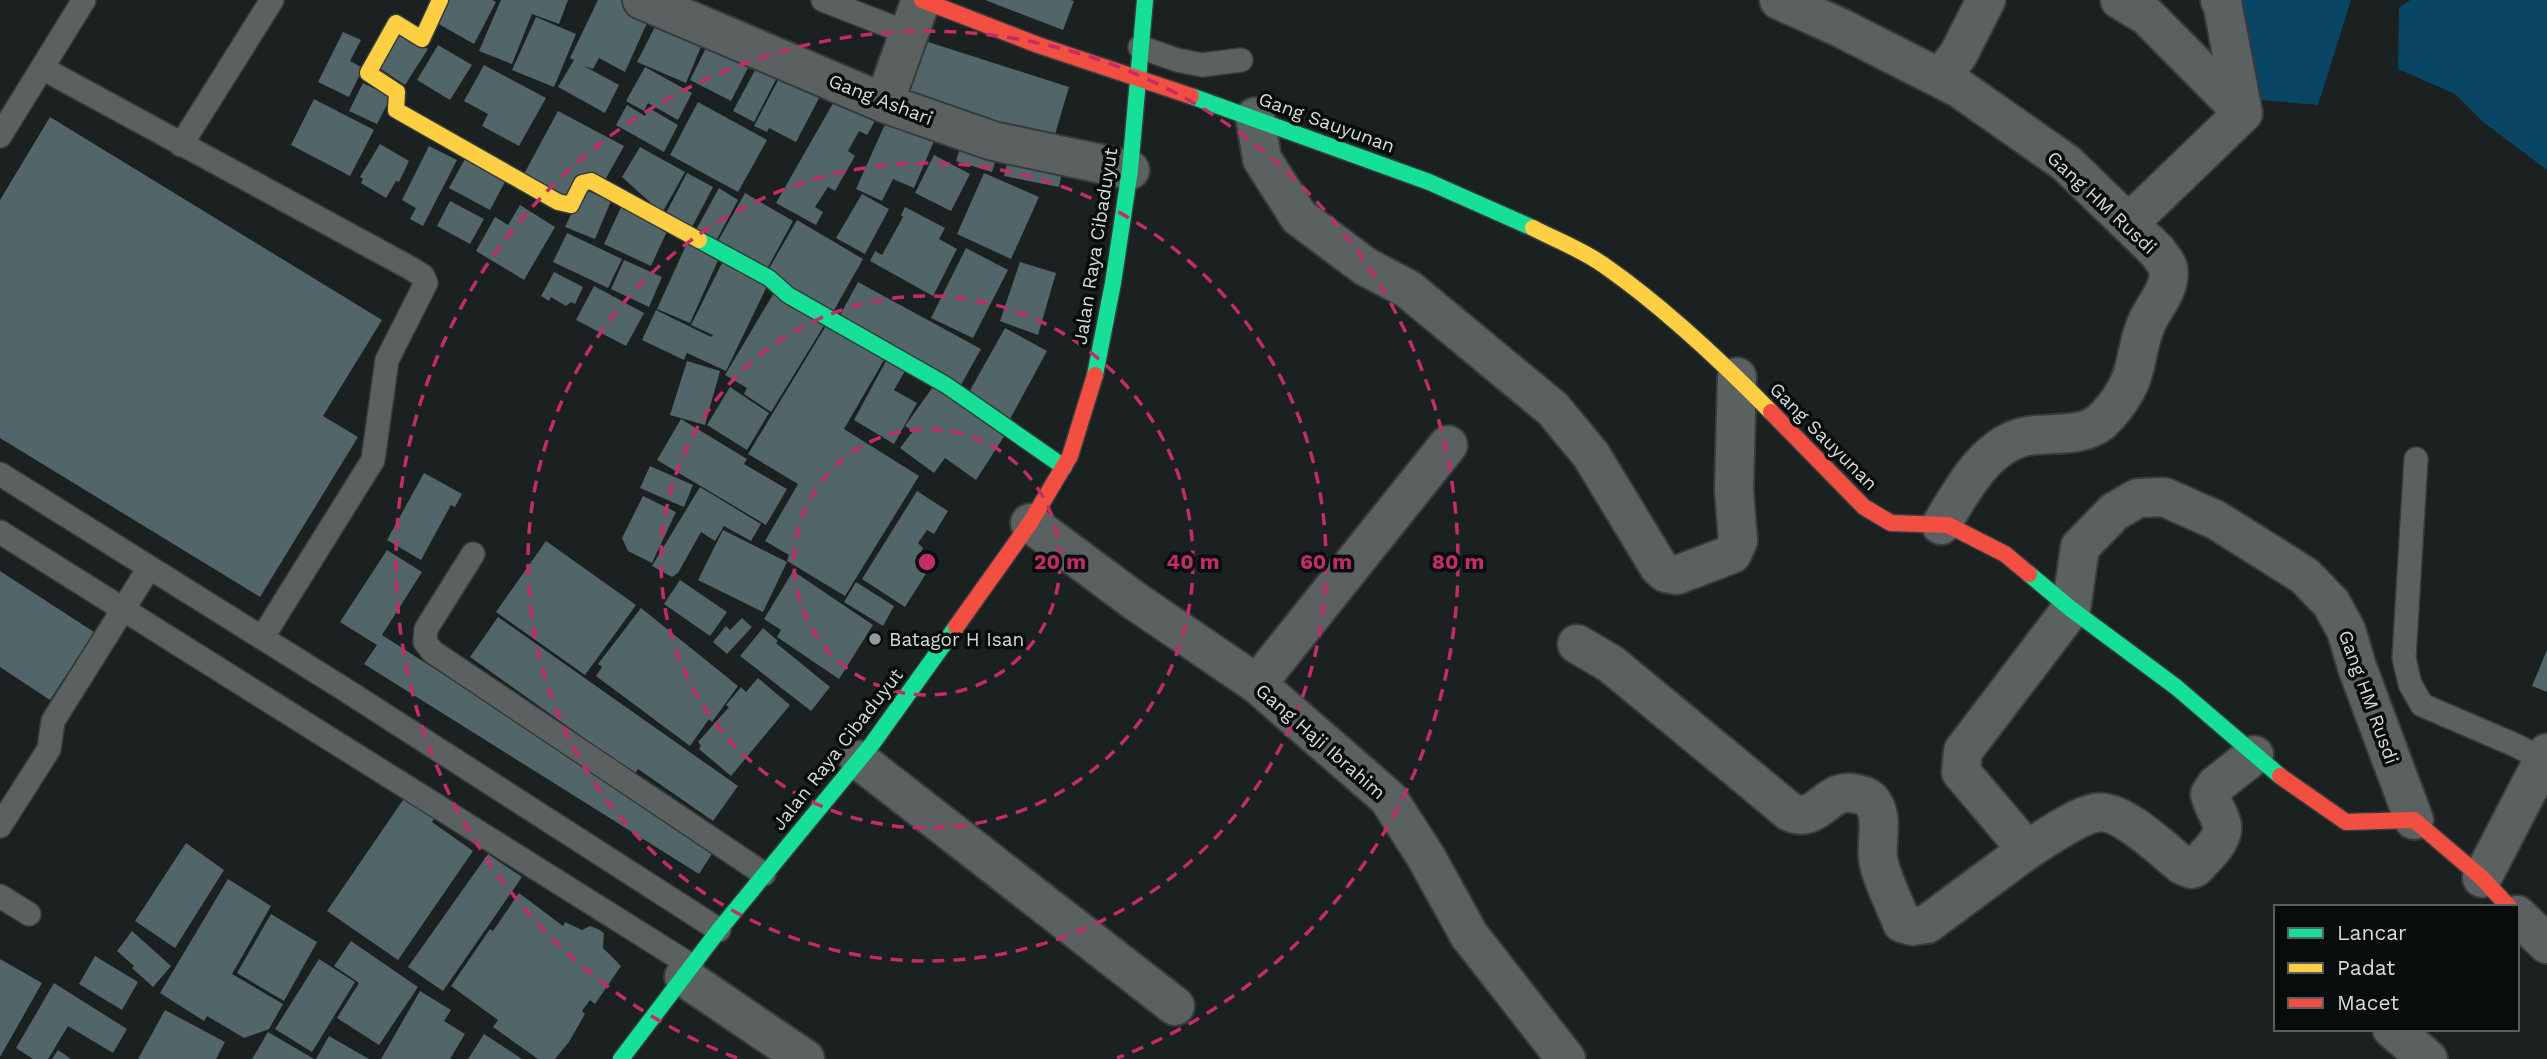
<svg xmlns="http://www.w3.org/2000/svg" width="2547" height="1059" viewBox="0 0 2547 1059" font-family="'Work Sans',sans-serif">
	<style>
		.water { fill: #094565 }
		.building { fill: #526568 }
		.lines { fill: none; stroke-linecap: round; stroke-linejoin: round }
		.lane-casing { stroke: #363c3c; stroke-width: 26 }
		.street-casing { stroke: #363c3c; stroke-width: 42 }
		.fast-casing { stroke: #363c3c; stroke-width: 19 }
		.slow-casing { stroke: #363c3c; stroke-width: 19 }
		.jam-casing { stroke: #363c3c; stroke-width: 19 }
		.lane { stroke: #5b6060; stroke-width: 23 }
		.street { stroke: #5b6060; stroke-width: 38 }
		.fast { stroke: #16e098; stroke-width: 16 }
		.slow { stroke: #ffcf43; stroke-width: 16 }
		.jam { stroke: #f24e42; stroke-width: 16 }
		.ring { fill: none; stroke: #c42c68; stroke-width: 3.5; stroke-dasharray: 12 9 }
		.poi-dot { fill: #929a9a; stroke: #070c0c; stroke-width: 2.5 }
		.labels { text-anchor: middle; stroke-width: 7; stroke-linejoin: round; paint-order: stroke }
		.street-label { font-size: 19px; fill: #d3dbdb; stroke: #070c0c }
		.poi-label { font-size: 19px; fill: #d3dbdb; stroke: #070c0c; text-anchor: start }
		.centre { fill: #c42c68; stroke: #070c0c; stroke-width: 3.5 }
		.ring-label { font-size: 21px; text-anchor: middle; font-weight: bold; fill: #c42c68; stroke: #070c0c; stroke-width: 7; stroke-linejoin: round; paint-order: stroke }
	</style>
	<rect width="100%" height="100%" fill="#1a2120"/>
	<path class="water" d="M 2233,0 L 2351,0 L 2318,105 L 2261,100 Z
		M 2410,0 L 2547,0 L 2547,170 L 2483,122 L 2455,94 L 2398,69 L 2399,8 Z"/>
	<path class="building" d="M 447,0 L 492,0 L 496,2 L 474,44 L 435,22 Z
		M 501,0 L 568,0 L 559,24 L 532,14 L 512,64 L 479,51 Z
		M 598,0 L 621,0 L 651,14 L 625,72 L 599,58 L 593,69 L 584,66 L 619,85 L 605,113 L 558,87 L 574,60 L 570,58 Z
		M 985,0 L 1070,0 L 1074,1 L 1063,30 Z
		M 536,17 L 576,34 L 554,87 L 512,70 Z
		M 660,17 L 707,32 L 686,83 L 637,62 Z
		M 397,30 L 428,49 L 405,85 L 375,65 Z
		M 343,32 L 361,40 L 350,61 L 363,68 L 349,97 L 318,82 Z
		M 711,38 L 753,58 L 731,101 L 690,80 Z
		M 919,39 L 1069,87 L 1051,148 L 902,102 Z
		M 438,45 L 472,65 L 450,100 L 417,80 Z
		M 762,57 L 782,68 L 754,122 L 733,111 Z
		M 484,65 L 546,98 L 519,146 L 482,126 L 488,114 L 464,101 Z
		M 645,67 L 692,93 L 678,120 L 648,103 L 644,111 L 626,101 Z
		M 784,69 L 794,86 L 819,98 L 796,142 L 769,128 L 767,132 L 754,126 Z
		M 363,83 L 391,97 L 377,124 L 349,111 Z
		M 840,91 L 879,114 L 867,135 L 859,131 L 848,151 L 855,156 L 835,191 L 828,187 L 815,207 L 823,212 L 816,225 L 776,203 Z
		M 314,99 L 374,130 L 350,176 L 291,145 Z
		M 698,102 L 767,140 L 738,192 L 670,155 Z
		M 627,105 L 645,116 L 649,108 L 678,125 L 664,152 L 616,125 Z
		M 558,111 L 624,146 L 605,180 L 567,198 L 524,174 Z
		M 890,113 L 937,134 L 914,188 L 893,179 L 882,201 L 856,189 Z
		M 50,117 L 382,320 L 323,416 L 358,437 L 260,597 L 0,438 L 0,200 Z
		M 964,135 L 999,150 L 992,172 L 956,161 Z
		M 380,144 L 409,161 L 399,182 L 396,181 L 386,198 L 361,183 L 363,179 L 360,177 Z
		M 429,146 L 457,160 L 423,226 L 410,219 L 416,208 L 402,200 Z
		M 640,147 L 685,172 L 662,213 L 622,177 Z
		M 1010,151 L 1064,162 L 1059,187 L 1004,176 Z
		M 934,155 L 970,174 L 951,211 L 915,193 Z
		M 466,157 L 507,178 L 490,210 L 449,188 Z
		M 687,173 L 713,187 L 692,227 L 666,213 Z
		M 984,173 L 1039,197 L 1011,259 L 957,234 Z
		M 719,188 L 738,200 L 716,241 L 696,230 Z
		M 583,189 L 611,201 L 595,239 L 565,227 Z
		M 745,193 L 793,221 L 767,269 L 718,241 Z
		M 862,194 L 889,209 L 865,254 L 836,238 Z
		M 450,201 L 484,219 L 470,244 L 437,226 Z
		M 520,205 L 555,227 L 524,280 L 476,251 L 495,217 L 508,225 Z
		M 622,205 L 669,227 L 651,266 L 604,244 Z
		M 905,207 L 945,228 L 939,239 L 957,249 L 933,296 L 870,261 L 875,251 L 882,255 L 903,217 L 901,215 Z
		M 797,220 L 863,259 L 833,312 L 767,272 Z
		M 567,233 L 622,259 L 608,288 L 553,262 Z
		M 688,241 L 720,256 L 690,323 L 657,309 Z
		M 966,248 L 1008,270 L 973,338 L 931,318 Z
		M 624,260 L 662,277 L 649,307 L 611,289 Z
		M 1020,262 L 1056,273 L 1038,335 L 1000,321 Z
		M 722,263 L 768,284 L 726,371 L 687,353 L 684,360 L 642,340 L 656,310 L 711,337 L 713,335 L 691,325 Z
		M 554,272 L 583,287 L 575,304 L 571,302 L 566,306 L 551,297 L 549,301 L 541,296 Z
		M 858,282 L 981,349 L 961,385 L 838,319 Z
		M 594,286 L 644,313 L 626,346 L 576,320 Z
		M 775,291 L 825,324 L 771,412 L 744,394 L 747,388 L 725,375 Z
		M 827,324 L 884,360 L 844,429 L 919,476 L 845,596 L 787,561 L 789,555 L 765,541 L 798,484 L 748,454 Z
		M 1005,328 L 1047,351 L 1010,419 L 968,394 Z
		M 687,361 L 720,371 L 705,425 L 670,415 Z
		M 886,361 L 905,371 L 894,390 L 917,403 L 894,444 L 854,420 Z
		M 935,384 L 1005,435 L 976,480 L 945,458 L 934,473 L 900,448 L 913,431 L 905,426 Z
		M 730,387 L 769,413 L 747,450 L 707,425 Z
		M 681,419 L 747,459 L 744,464 L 787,489 L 766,525 L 657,460 Z
		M 650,466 L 693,485 L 684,507 L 640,488 Z
		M 424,473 L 462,494 L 455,507 L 451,505 L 421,560 L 387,540 Z
		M 700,487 L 761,524 L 751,541 L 724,526 L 715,541 L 701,532 L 678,573 L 672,577 L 652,566 Z
		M 917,491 L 948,511 L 934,534 L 927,530 L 918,543 L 923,548 L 919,556 L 932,564 L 905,607 L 862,579 Z
		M 643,496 L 676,512 L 652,563 L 628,551 L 622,538 Z
		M 723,530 L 787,562 L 763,612 L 698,580 Z
		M 546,541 L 636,605 L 585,675 L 496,612 Z
		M 387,550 L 422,572 L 382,635 L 715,849 L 699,874 L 364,664 L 377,645 L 340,622 Z
		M 0,571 L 94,632 L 50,700 L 0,667 Z
		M 793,571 L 873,625 L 839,679 L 777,637 L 781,630 L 764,619 Z
		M 680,580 L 727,612 L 710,636 L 664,604 Z
		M 856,582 L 894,606 L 883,626 L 844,602 Z
		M 641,608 L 738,686 L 712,722 L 709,719 L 690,746 L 596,676 L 602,667 L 598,664 Z
		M 498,617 L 738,786 L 713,821 L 638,769 L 629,782 L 585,751 L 591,743 L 470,657 Z
		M 742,618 L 752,627 L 727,654 L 713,642 L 726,626 L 730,630 Z
		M 763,628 L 778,641 L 776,643 L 830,687 L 811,711 L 740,656 Z
		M 2547,650 L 2547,692 L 2532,686 Z
		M 758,678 L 790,705 L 731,776 L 699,749 L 701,746 L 698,742 L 729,707 L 726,705 L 741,687 L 746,692 Z
		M 405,797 L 435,818 L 432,822 L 473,851 L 398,960 L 327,911 Z
		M 186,843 L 224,870 L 175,948 L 135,921 Z
		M 488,854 L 522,877 L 443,991 L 408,967 Z
		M 228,879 L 271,906 L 232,974 L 283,1004 L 269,1029 L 244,1038 L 207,1016 L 204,1021 L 160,993 Z
		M 519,893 L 563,926 L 565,922 L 582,930 L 590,926 L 598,929 L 604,933 L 603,948 L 621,966 L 595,1004 L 590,1000 L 582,1011 L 585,1014 L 569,1042 L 555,1059 L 538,1059 L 493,1027 L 498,1020 L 451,986 L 490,929 L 493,931 Z
		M 271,914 L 317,942 L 284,1001 L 237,973 Z
		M 132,931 L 171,966 L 153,987 L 132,968 L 134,966 L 117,951 Z
		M 351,941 L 418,987 L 379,1045 L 337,1018 L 359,983 L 334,966 Z
		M 95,956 L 138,982 L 122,1010 L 79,984 Z
		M 0,959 L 42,983 L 0,1057 Z
		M 319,959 L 355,982 L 312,1052 L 275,1029 Z
		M 54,983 L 127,1029 L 113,1053 L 68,1026 L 48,1059 L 33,1059 L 16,1048 Z
		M 420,991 L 451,1010 L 444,1021 L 465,1034 L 450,1059 L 381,1059 Z
		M 165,1010 L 225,1042 L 216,1059 L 138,1059 Z
		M 268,1032 L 314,1059 L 252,1059 Z
		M 484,1034 L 522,1059 L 468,1059 Z
		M 329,1036 L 369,1059 L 316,1059 Z
		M 58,1050 L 71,1059 L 52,1059 Z"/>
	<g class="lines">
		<defs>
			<path id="lane" d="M 823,0 L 910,34
				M 1140,47 L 1177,60 L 1202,65 L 1241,60
				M 42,68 L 412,269 L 423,276 L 426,283 L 387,360 L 373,460 L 262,638
				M 0,136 L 84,0
				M 181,145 L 272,0
				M 2416,459 L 2404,658 L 2410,684 L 2422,705 L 2515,745 L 2542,759
				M 0,474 L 344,689 L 719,930
				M 0,532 L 692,966
				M 473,554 L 426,629 L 425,642 L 433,652 L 764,874
				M 0,826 L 49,749 L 53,721 L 149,568
				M 0,896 L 29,914"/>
			<path id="street" d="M 642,0 L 884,103 L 993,141 L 1130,170
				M 1779,0 L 1841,28 L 1959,88 L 2066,163 L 2157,251 C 2160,256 2167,263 2168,268 C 2172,288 2154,306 2147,322 C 2136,345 2138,372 2124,393 C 2119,402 2108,415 2101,422 C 2080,438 2052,432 2028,436 C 1986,443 1961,492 1941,525
				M 2120,0 L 2147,16 L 2243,113
				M 1940,78 L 1958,55 L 1986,0
				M 884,103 L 921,0
				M 1255,117 L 1262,159 L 1299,217 L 1366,267 L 1408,289 L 1553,409 L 1591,455 L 1659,567 L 1666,573 L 1677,575 L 1732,554 L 1738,541 L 1734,490 L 1737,377
				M 2129,223 L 2243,113 L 2223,7 L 2220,0
				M 1030,523 L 1135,601 L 1257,684 L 1388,798 L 1426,857 L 1469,935 L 1566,1059
				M 1577,644 L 1611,664 L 1790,812 C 1819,825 1827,785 1857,794 C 1865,796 1870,797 1874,805 C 1883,819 1876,841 1878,858 C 1880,876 1895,904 1902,923 L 1912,926 L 1927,924 L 2027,850 L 1961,772 L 1963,751 L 2071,609 L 2080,547 L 2114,512 L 2138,498 L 2164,497 L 2216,520 L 2305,576 L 2331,603 L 2346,630 L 2357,667 L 2414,820
				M 1257,684 L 1448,445
				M 859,760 L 1175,1006
				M 2027,850 C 2043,840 2077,816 2095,813 C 2120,807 2163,850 2182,865 L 2192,869 L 2196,867 C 2205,856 2224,841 2222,825 C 2220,815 2212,805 2210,794 L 2216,785 L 2254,755
				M 2482,878 L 2547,753
				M 2517,915 L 2547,944
				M 684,977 L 805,1059
				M 2392,1029 L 2428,1059"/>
			<path id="fast" d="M 1191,96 L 1429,182 L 1533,228
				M 699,240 L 769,278 L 788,295 L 946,385 L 1064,467
				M 1095,375 L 1113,283 L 1130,170 L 1145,0
				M 2029,574 L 2071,609 L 2176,687 L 2280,776
				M 621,1059 L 719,930 L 872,744 L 956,627"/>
			<path id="slow" d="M 440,0 L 422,39 L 396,23 L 368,73 L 397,92 L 396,110 L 558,202 L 571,205 L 582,183 L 591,181 L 699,240
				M 1533,228 C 1556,240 1583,250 1605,266 C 1665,308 1720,360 1771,412"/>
			<path id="jam" d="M 922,0 L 1038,45 L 1191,96
				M 1771,412 L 1864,507 L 1891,523 L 1948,525 L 2005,554 L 2029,574
				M 956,627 L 1030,523 L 1070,456 L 1095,375
				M 2280,776 L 2346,822 L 2414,820 L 2482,878 L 2509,907"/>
		</defs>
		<use href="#lane" class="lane-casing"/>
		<use href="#street" class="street-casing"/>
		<use href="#fast" class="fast-casing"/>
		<use href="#slow" class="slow-casing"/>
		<use href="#jam" class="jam-casing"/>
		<use href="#lane" class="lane"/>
		<use href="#street" class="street"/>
		<use href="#fast" class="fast"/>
		<use href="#slow" class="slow"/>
		<use href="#jam" class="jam"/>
	</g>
	<g class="ring">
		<circle cx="927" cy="562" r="133"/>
		<circle cx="927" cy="562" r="266"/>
		<circle cx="927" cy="562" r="399"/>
		<path d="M737 1058A531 531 0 1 1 1117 1058"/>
	</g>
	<circle class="poi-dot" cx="875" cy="639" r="7"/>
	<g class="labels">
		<g class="street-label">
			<text transform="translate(881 99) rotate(21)" y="7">Gang Ashari</text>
			<text transform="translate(1327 122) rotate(20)" y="7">Gang Sauyunan</text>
			<text transform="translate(2102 202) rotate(43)" y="7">Gang HM Rusdi</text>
			<text transform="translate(1095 246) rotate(-81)" y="7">Jalan Raya Cibaduyut</text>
			<text transform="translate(1824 436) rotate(45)" y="7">Gang Sauyunan</text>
			<text transform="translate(2369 697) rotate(70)" y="7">Gang HM Rusdi</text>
			<text transform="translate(1321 741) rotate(41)" y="7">Gang Haji Ibrahim</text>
			<text transform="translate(837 749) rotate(-52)" y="7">Jalan Raya Cibaduyut</text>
		</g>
		<g class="poi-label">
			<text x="889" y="646">Batagor H Isan</text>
		</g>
	</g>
	<circle cx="927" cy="562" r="10" class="centre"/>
	<g class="ring-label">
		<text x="1060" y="569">20 m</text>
		<text x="1193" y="569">40 m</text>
		<text x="1326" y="569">60 m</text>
		<text x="1458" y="569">80 m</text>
	</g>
	<rect x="2274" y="905" width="245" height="126" fill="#070c0c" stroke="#595f5f" stroke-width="2"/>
	<rect x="2288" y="928" width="35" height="10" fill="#16e098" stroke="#595f5f" stroke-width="2"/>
	<text x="2337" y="940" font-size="21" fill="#d3dbdb">Lancar</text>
	<rect x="2288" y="963" width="35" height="10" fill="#ffcf43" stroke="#595f5f" stroke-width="2"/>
	<text x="2337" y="975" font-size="21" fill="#d3dbdb">Padat</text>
	<rect x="2288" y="998" width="35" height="10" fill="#f24e42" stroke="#595f5f" stroke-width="2"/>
	<text x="2337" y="1010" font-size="21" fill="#d3dbdb">Macet</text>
</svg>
